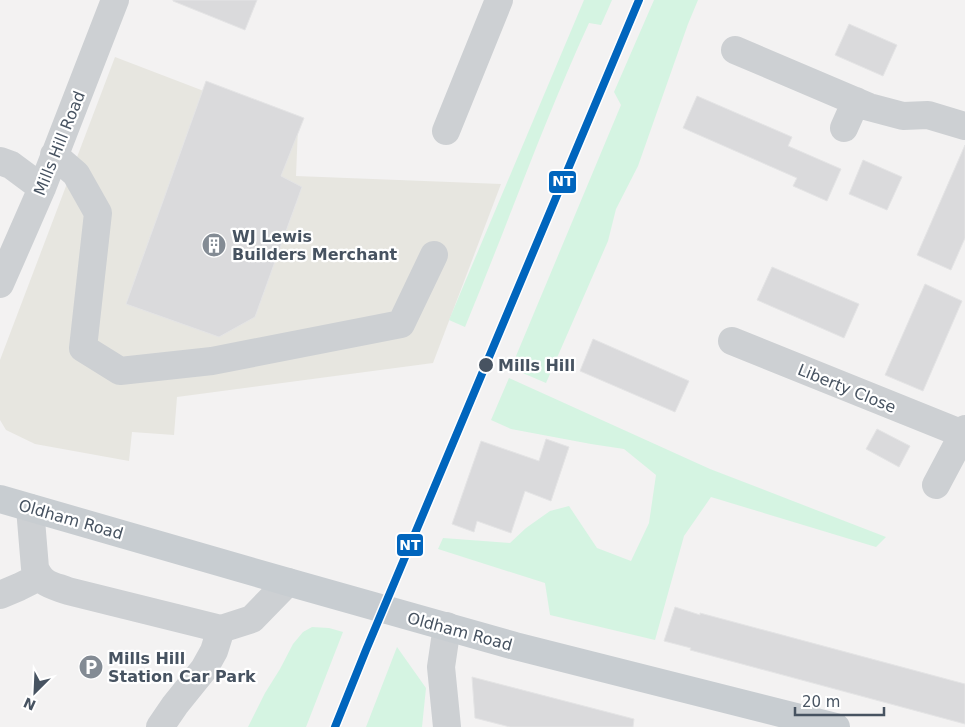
<svg xmlns="http://www.w3.org/2000/svg" width="965" height="727" viewBox="0 0 965 727" font-family="'DejaVu Sans',sans-serif">
	<style>
		.commercial { fill: #e7e6e0 }
		.green { fill: #d5f4e2 }
		.building { fill: #dadadc; stroke: #e4e4e5 }
		.lines { fill: none; stroke-linecap: round; stroke-linejoin: round }
		.minor { stroke: #cdd0d3; stroke-width: 28 }
		.major { stroke: #c8cdd1; stroke-width: 28 }
		.rail-1-casing { stroke: #fff; stroke-width: 11 }
		.rail-1 { stroke: #0065bd; stroke-width: 8 }
		.stop-dot { fill: #475361; stroke: #fff; stroke-width: 2 }
		.labels { text-anchor: middle; stroke-width: 4.5; stroke-linejoin: round; paint-order: stroke }
		.street-label { font-size: 16px; fill: #475361; stroke: #fff }
		.poi-label { font-size: 16px; font-weight: bold; fill: #475361; stroke: #fff; text-anchor: start }
		.stop-label { font-size: 16px; font-weight: bold; fill: #475361; stroke: #fff; text-anchor: start }
		.line-badge { stroke: #fff; stroke-width: 2 }
		.badge-label { font-size: 14px; text-anchor: middle; font-weight: bold; fill: #fff }
	</style>
	<rect width="100%" height="100%" fill="#f3f2f2"/>
	<path class="commercial" d="M 115,57 L 298,127 L 296,176 L 501,184 L 433,363 L 177,397 L 174,435 L 132,432 L 129,461 L 35,444 L 6,430 L 0,420 L 0,360 Z"/>
	<path class="green" d="M 584,0 L 612,0 L 601,25 L 589,23 C 543,123 507,226 465,327 L 449,320 Z
		M 654,0 L 698,0 L 688,24 L 638,166 L 616,209 L 608,241 L 546,383 L 511,368 L 621,105 L 614,92 Z
		M 509,378 L 710,469 L 886,537 L 876,547 L 711,497 L 684,536 L 655,640 L 550,615 L 545,583 L 438,549 L 443,538 L 510,543 L 526,528 L 550,511 L 569,506 L 597,548 L 631,561 L 649,523 L 656,475 L 624,449 L 591,444 L 511,429 L 491,420 Z
		M 312,627 L 329,628 L 343,632 L 306,727 L 248,727 L 265,693 L 280,669 L 293,644 L 303,632 Z
		M 397,647 L 426,688 L 422,727 L 366,727 Z"/>
	<path class="building" d="M 173,0 L 257,0 L 245,30 L 173,1 Z
		M 849,24 L 897,45 L 883,76 L 835,55 Z
		M 206,81 L 304,118 L 281,176 L 302,187 L 255,317 L 219,337 L 126,304 Z
		M 697,96 L 792,137 L 788,146 L 841,169 L 827,201 L 793,186 L 797,178 L 683,128 Z
		M 965,145 L 965,238 L 951,270 L 917,255 Z
		M 863,160 L 902,177 L 887,210 L 849,194 Z
		M 772,267 L 859,304 L 844,338 L 757,300 Z
		M 925,284 L 962,301 L 923,391 L 885,375 Z
		M 593,339 L 689,381 L 675,412 L 580,371 Z
		M 877,429 L 910,446 L 899,467 L 866,449 Z
		M 546,439 L 569,447 L 551,501 L 525,491 L 511,533 L 477,521 L 474,532 L 452,524 L 481,441 L 539,461 Z
		M 675,607 L 700,615 L 700,613 L 965,684 L 965,724 L 690,650 L 691,648 L 664,641 Z
		M 472,677 L 634,719 L 633,727 L 510,727 L 475,718 Z"/>
	<g class="lines">
		<path class="minor" d="M 735,50 L 869,107 L 903,116 L 928,115 L 965,126
			M 844,128 L 856,101
			M 446,131 L 499,0
			M 54,155 L 76,174 L 98,213 L 83,348 L 120,371 L 212,361 L 401,324 L 434,255
			M 0,161 L 11,165 L 42,188
			M 0,284 L 42,188 L 115,0
			M 732,341 L 963,434 L 965,429
			M 936,485 L 963,434
			M 30,508 L 35,568 C 42,585 52,585 68,591 L 221,629 L 252,619 L 288,582
			M 0,595 L 19,587 L 39,577
			M 160,727 L 175,705 L 204,669 L 214,651 L 221,629
			M 447,727 L 441,667 L 447,626"/>
		<path class="major" d="M 0,499 L 288,582 L 515,646 L 836,727"/>
		<defs>
			<path id="rail-1" d="M 335,727 L 366,650 L 639,0"/>
		</defs>
		<use href="#rail-1" class="rail-1-casing"/>
		<use href="#rail-1" class="rail-1"/>
	</g>
	<defs>
		<symbol id="building-disc" viewBox="-11 -11 22 22"><circle r="9.5" fill="#838b94" stroke="#fff"/><path d="M-4-6H4V6H1V3H-1V6H-4ZM-2.5-4.3h1.7v1.8h-1.7ZM.8-4.3h1.7v1.8H.8ZM-2.5-1h1.7V.8h-1.7ZM.8-1h1.7V.8H.8Z" fill="#fff"/></symbol>
		<symbol id="parking-disc" viewBox="-11 -11 22 22"><circle r="9.5" fill="#838b94" stroke="#fff"/><path d="M-3.5-5.5H1a3.5 3.5 0 0 1 0 7H-1V5.5H-3.5ZM-1-3.4V-.6H.8a1.4 1.4 0 0 0 0-2.8Z" fill="#fff"/></symbol>
	</defs>
	<g fill-rule="evenodd">
		<use href="#building-disc" x="200" y="231" width="28" height="28"/>
		<use href="#parking-disc" x="77" y="653" width="28" height="28"/>
	</g>
	<circle class="stop-dot" cx="486" cy="365" r="8"/>
	<g class="labels">
		<g class="street-label">
			<text transform="translate(59 143) rotate(-68)" y="6">Mills Hill Road</text>
			<text transform="translate(847 388) rotate(22)" y="6">Liberty Close</text>
			<text transform="translate(71 519) rotate(16)" y="6">Oldham Road</text>
			<text transform="translate(460 631) rotate(15)" y="6">Oldham Road</text>
		</g>
		<g class="poi-label">
			<text x="232" y="242">WJ Lewis<tspan x="232" dy="18">Builders Merchant</tspan></text>
			<text x="108" y="664">Mills Hill<tspan x="108" dy="18">Station Car Park</tspan></text>
		</g>
		<g class="stop-label">
			<text x="498" y="371">Mills Hill</text>
		</g>
	</g>
	<g class="line-badge">
		<rect x="548" y="170" width="29" height="24" rx="5" fill="#0065bd"/>
		<rect x="396" y="533" width="28" height="24" rx="5" fill="#0065bd"/>
	</g>
	<g class="badge-label">
		<text x="563" y="186">NT</text>
		<text x="410" y="550">NT</text>
	</g>
	<g transform="translate(35 692) rotate(204)" stroke="#ffffff" stroke-width="4" paint-order="stroke">
	<path d="M0-4L9 19L0 12L-9 19Z" fill="#475361"/>
	<text y="-8" font-size="14" font-weight="bold" text-anchor="middle" fill="#475361">N</text>
	</g>
	<path d="M795 707v8h89v-8" fill="none" stroke="#475361" stroke-width="2.5"/>
	<text x="802" y="707" font-size="15" fill="#475361" stroke="#ffffff" stroke-width="4" paint-order="stroke">20 m</text>
</svg>
